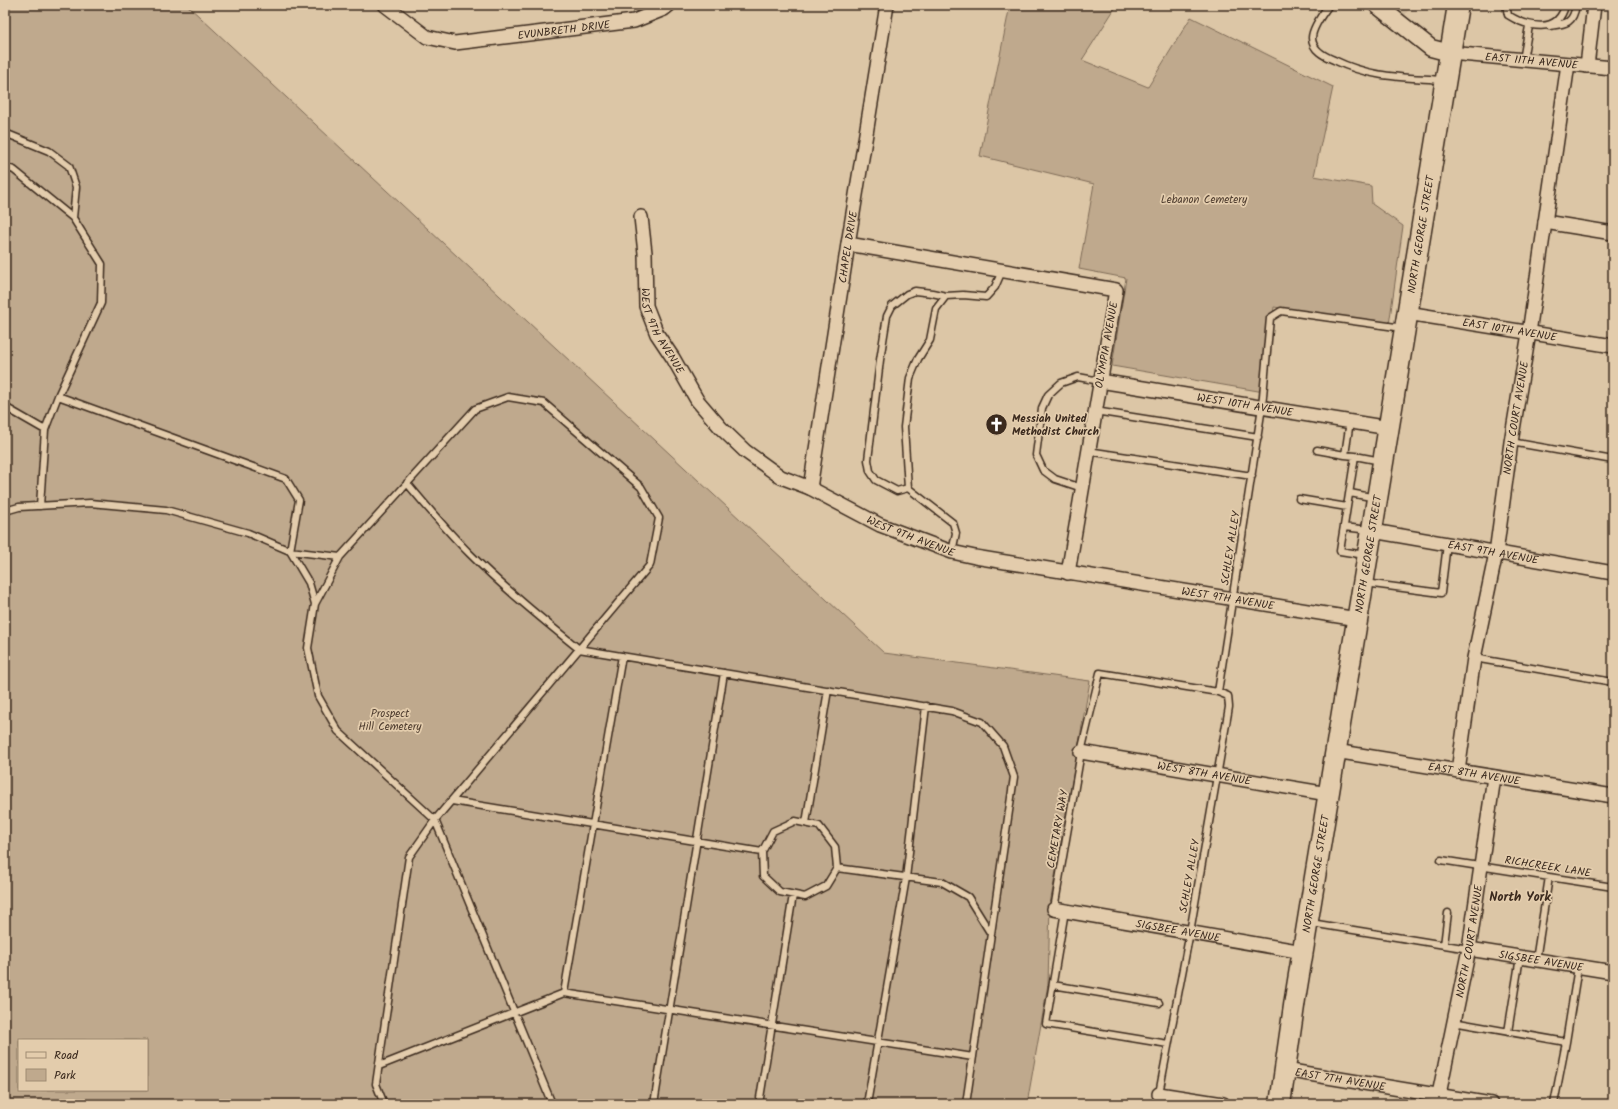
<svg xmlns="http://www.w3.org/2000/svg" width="1618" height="1109" viewBox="0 0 1618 1109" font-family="Kalam,sans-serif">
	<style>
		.built { fill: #cdb89a }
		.green { fill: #bfa98d; stroke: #7d6a56; fill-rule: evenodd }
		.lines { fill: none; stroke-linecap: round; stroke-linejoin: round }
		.service-casing { stroke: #3b2a1e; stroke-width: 9 }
		.minor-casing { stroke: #3b2a1e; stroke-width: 16 }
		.tertiary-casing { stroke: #3b2a1e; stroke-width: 19 }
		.primary-casing { stroke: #3b2a1e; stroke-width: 23 }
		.service { stroke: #e3ccac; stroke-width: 6 }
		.minor { stroke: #e3ccac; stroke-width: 13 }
		.tertiary { stroke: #e3ccac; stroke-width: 16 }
		.primary { stroke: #e3ccac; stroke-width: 20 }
		.labels { text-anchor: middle; stroke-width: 3.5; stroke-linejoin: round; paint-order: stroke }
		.street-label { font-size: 11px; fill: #3b2a1e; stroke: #e3ccac }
		.park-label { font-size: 11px; fill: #4f3d2f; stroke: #e3ccac }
		.poi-label { font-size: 11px; font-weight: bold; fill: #3b2a1e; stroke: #e3ccac; text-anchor: start }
		.quarter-label { font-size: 13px; font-weight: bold; fill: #3b2a1e; stroke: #e3ccac }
	</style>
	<rect width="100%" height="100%" fill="#dcc6a6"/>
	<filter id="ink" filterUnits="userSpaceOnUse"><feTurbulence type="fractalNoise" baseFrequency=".025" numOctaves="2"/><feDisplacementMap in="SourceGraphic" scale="8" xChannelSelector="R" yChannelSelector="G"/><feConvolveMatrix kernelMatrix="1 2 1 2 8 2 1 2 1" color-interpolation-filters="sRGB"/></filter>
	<g filter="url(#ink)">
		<path class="built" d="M 1390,5 L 1411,5 L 1404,17 Z"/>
		<path class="green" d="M 5,5 L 187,5 L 884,653 L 1090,681 L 1050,904 L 1048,984 L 1027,1104 L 5,1104 ZM 19,1040 L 147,1040 L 147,1090 L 19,1090 Z
			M 1010,5 L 1117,5 L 1082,60 L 1148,87 L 1191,17 L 1333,87 L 1314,176 L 1371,186 L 1372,204 L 1403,226 L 1389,325 L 1274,307 L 1264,392 L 1112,366 L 1126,278 L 1079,269 L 1094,184 L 980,156 Z"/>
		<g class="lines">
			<defs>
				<path id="service" d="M 1329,5 C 1323,13 1312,28 1312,38 C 1312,50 1324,56 1334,60 C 1371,78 1402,77 1442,80
					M 1506,5 L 1508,15 C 1527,27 1559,35 1565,5
					M 1549,26 C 1566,24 1573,24 1576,5
					M 1523,60 L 1529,26
					M 5,133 L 49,151 L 69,166 L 76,187 L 73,218
					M 5,167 L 14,170 L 73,218 L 102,264 L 101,303 L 58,396
					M 5,407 L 45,430
					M 1095,411 L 1258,437
					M 1511,442 L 1613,460
					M 1317,450 L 1345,455 L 1350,421
					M 1088,451 L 1252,476
					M 1355,456 L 1381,461
					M 407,483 C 427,507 448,532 470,554 C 504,588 542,619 579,649 L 952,711 L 982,722 L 1003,746 L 1014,777 L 966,1104
					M 908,488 L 897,491 L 876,480 L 870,471 L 868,460 L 880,360 L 887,316 L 892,306 L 907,294 L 915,291 L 932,293 L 946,296
					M 1082,488 L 1055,479 L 1043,470 L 1036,455 L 1042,408 L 1048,395 L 1061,383 L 1078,377 L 1100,381
					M 1350,493 L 1376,498
					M 1299,499 L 1347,507 L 1355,456 L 1345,455
					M 40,506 L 45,430 L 58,396 L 286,479 L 299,500 L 290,551 L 340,557
					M 1347,507 L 1340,551 L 1365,555
					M 5,511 L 19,507 L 90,503 L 166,510 L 248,533 L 290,551 L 309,583 L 315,604 L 308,648 L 318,696 L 338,731 L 435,820 L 650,565 L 659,518 L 641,487 L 544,403 L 508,397 L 475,409 L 340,557 L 315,604
					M 1344,527 L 1369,530
					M 952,552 L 956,533 L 953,523 L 908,488 L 904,427 L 910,378 L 918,359 L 930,340 L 936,309 L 946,296 L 963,295 L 986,297 L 995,287 L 1002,271
					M 1365,583 L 1441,593 L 1447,544
					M 1474,658 L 1613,682
					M 1218,692 L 1262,407 L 1270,318 L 1281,311 L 1403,328
					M 452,801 L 762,852 L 773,831 L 795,821 L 819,826 L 835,847 L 837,868 L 826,886 L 805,897 L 780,892 L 763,876 L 762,852
					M 806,823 L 828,690
					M 1441,860 L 1613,887
					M 837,868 L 942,882 L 968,897 L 991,934
					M 1054,909 L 1081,752 L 1100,673 L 1218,692 L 1228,696 L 1229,707 L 1190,932 L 1157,1104
					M 1065,911 L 1046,1024 L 1168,1044
					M 1311,923 L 1469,949
					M 1444,945 L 1448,913
					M 1536,960 L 1549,877
					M 1053,985 L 1159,1003
					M 564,993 L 622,656
					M 1453,1022 L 1566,1042 L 1554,1104
					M 1508,1032 L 1520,957
					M 1566,1042 L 1578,967
					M 379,1066 L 564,993 L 973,1057
					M 384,1104 L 376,1084 L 409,857 L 435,820 L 552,1104
					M 654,1104 L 724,673
					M 759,1104 L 793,895
					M 867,1104 L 906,878 L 926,706"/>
				<g id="minor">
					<path id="s1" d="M 385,5 L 427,37 L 455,43 L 634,21 L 664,9 L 669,5"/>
					<path id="s2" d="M 1450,53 L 1613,68"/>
					<path d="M 1587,66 L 1594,5"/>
					<path id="s3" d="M 641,217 L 645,253 L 646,306 L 657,334 L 673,358 L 697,400 L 721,428 L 745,451 L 781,477 L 810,488 L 880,525 L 952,552 L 975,557 L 1357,619"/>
					<path d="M 1545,222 L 1613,233"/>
					<path d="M 848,244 L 1116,290 L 1068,573"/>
					<path id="s4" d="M 1407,313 L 1613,346"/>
					<path id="s5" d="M 1100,381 L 1389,428"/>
					<path id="s6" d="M 810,488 L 848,244 L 887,5"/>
					<path id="s7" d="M 1373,531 L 1613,573"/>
					<path id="s8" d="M 1335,751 L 1613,796"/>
					<path id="s9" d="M 1081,752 L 1328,794"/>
					<path id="s10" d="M 1458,771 L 1474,658 L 1496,553 L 1511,442 L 1529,333 L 1568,64"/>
					<path id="s11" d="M 1054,909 L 1303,952"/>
					<path id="s12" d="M 1469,949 L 1613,972"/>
					<path id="s13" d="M 1285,1070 L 1491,1104"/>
					<path d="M 1159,1094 L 1223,1104"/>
					<path id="s14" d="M 1437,1104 L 1469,949 L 1494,777"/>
				</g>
				<path id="tertiary" d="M 1377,5 L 1431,48 L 1450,53"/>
				<g id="primary">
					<path id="s15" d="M 1280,1104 L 1295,999 L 1458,5"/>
				</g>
			</defs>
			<use href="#service" class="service-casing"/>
			<use href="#minor" class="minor-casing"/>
			<use href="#tertiary" class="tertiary-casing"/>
			<use href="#primary" class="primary-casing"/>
			<use href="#service" class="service"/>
			<use href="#minor" class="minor"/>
			<use href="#tertiary" class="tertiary"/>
			<use href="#primary" class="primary"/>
		</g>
	</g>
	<defs>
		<symbol id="church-disc" viewBox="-11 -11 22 22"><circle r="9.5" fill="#3b2a1e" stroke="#e3ccac"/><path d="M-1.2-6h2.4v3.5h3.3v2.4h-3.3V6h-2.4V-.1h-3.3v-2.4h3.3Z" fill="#fff"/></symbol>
	</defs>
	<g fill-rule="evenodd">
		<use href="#church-disc" x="984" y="412" width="25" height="25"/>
	</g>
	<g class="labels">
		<g class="street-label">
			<text dy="4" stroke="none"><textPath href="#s1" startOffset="191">EVUNBRETH DRIVE</textPath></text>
			<text dy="4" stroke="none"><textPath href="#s2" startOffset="82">EAST 11TH AVENUE</textPath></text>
			<text dy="4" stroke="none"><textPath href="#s15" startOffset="881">NORTH GEORGE STREET</textPath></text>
			<text dy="4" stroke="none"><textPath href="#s6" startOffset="244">CHAPEL DRIVE</textPath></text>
			<text dy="4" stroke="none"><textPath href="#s3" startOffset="118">WEST 9TH AVENUE</textPath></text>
			<text dy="4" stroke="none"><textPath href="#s4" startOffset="104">EAST 10TH AVENUE</textPath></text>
			<text transform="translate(1106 345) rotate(-80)" y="4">OLYMPIA AVENUE</text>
			<text dy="4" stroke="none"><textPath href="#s5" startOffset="147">WEST 10TH AVENUE</textPath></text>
			<text dy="4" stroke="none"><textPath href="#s10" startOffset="358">NORTH COURT AVENUE</textPath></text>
			<text dy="4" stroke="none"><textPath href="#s3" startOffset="454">WEST 9TH AVENUE</textPath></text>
			<text transform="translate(1230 548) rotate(-81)" y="4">SCHLEY ALLEY</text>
			<text dy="4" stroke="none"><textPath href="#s7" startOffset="122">EAST 9TH AVENUE</textPath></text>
			<text dy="4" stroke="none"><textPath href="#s15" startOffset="557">NORTH GEORGE STREET</textPath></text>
			<text dy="4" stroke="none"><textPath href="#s3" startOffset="778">WEST 9TH AVENUE</textPath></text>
			<text dy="4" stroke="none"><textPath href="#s9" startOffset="125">WEST 8TH AVENUE</textPath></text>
			<text dy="4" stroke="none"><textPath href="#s8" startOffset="141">EAST 8TH AVENUE</textPath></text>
			<text transform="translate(1057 829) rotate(-80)" y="4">CEMETARY WAY</text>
			<text transform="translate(1548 866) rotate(9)" y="4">RICHCREEK LANE</text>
			<text dy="4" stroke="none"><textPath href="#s15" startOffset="233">NORTH GEORGE STREET</textPath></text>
			<text transform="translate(1189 876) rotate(-80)" y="4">SCHLEY ALLEY</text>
			<text dy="4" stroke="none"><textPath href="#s11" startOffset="126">SIGSBEE AVENUE</textPath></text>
			<text dy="4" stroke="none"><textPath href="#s14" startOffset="166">NORTH COURT AVENUE</textPath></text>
			<text dy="4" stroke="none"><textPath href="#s12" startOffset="73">SIGSBEE AVENUE</textPath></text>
			<text dy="4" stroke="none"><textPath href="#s13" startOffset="56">EAST 7TH AVENUE</textPath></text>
		</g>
		<g class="park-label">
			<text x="1204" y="203">Lebanon Cemetery</text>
			<text x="390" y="717">Prospect<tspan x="390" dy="13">Hill Cemetery</tspan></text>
		</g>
		<g class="poi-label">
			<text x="1012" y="422">Messiah United<tspan x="1012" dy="13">Methodist Church</tspan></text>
		</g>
		<g class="quarter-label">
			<text x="1520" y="901">North York</text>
		</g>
	</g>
	<rect width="1618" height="1109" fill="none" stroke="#e3ccac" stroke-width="20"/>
	<rect x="10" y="10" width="1598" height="1089" fill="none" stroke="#3b2a1e" stroke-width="1.5" filter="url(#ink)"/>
	<rect x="18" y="1039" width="130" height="52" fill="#e3ccac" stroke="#a08b73"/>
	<rect x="26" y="1052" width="20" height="6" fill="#e3ccac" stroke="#a08b73"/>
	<text x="54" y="1059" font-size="12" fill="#3b2a1e">Road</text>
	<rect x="26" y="1069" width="20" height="12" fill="#bfa98d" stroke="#a08b73"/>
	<text x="54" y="1079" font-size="12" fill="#3b2a1e">Park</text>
</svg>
